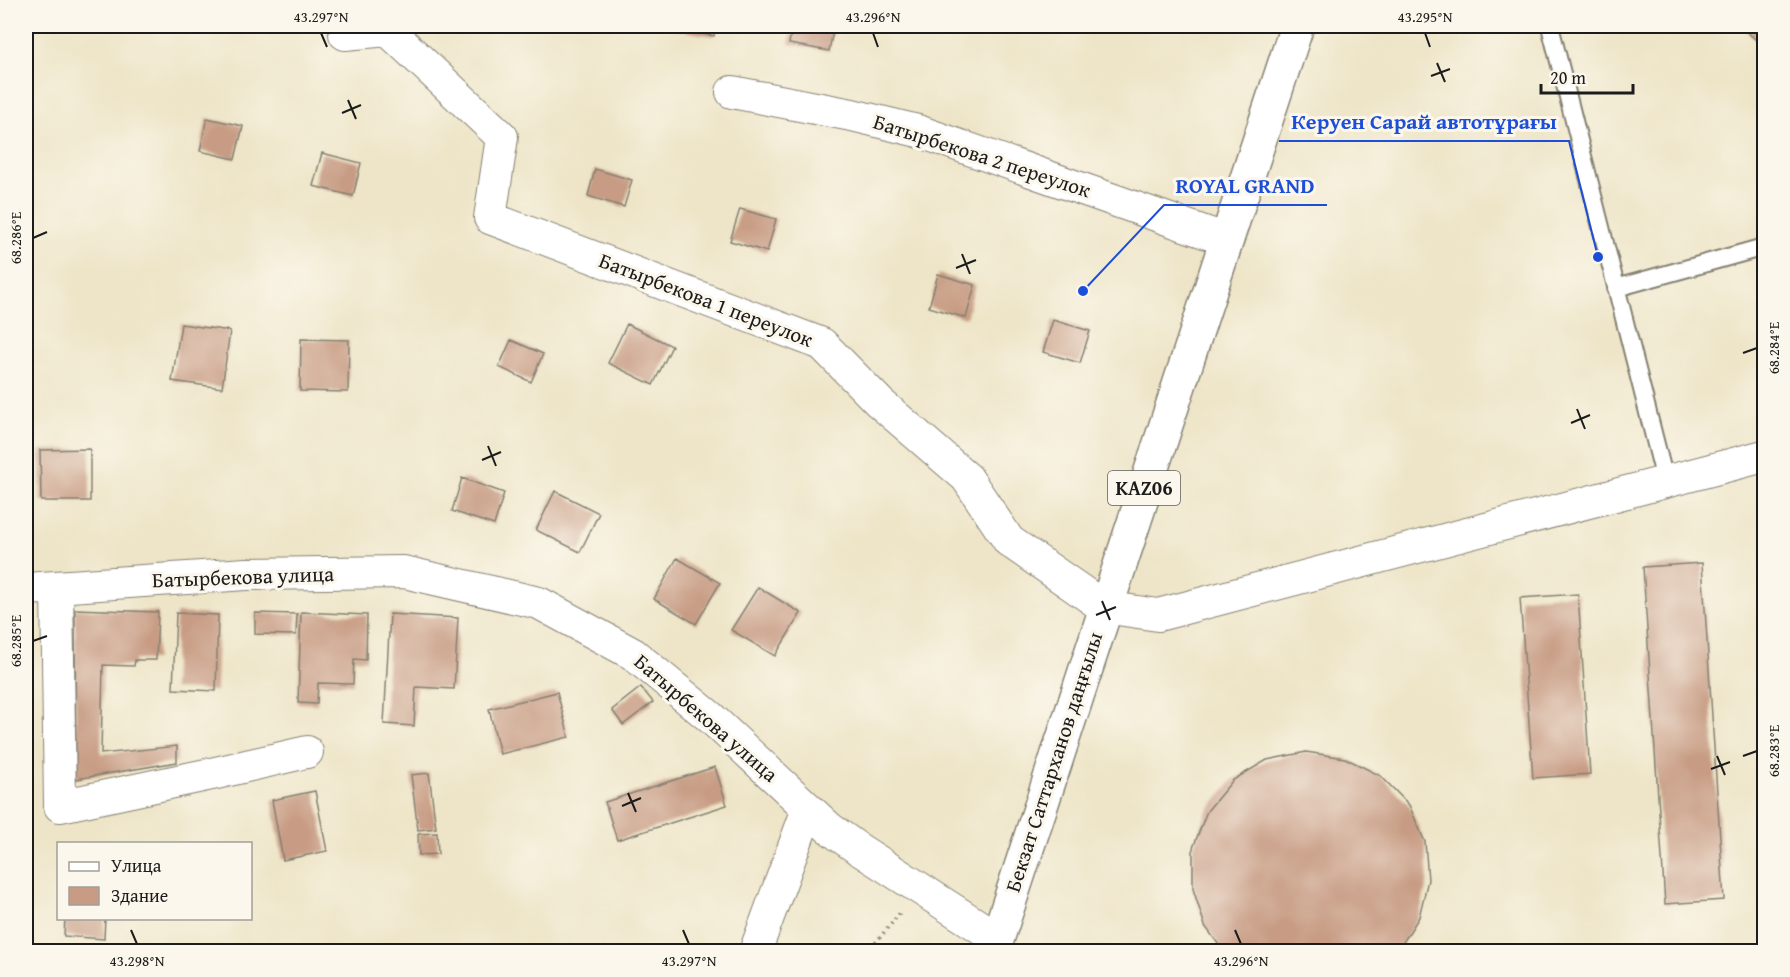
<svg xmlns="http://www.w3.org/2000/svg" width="1790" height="977" viewBox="0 0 1790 977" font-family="'Gentium Book Plus',serif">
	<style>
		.building { fill: #c89c84 }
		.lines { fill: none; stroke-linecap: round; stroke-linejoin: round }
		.lane-casing { stroke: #858072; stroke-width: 20 }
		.street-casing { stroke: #858072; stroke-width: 34 }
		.primary-casing { stroke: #858072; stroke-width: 36 }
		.path { stroke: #858072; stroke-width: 4; stroke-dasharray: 1.5 4.5; stroke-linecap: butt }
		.lane { stroke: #fff; stroke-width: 16 }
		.street { stroke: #fff; stroke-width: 32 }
		.primary { stroke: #fff; stroke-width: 33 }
		.ticks { fill: none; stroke: #1c1c1c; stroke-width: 2 }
		.labels { text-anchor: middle; stroke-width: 6; stroke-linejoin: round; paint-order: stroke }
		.shield { fill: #fbf7ec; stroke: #5f5e5a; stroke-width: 1.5 }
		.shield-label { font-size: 20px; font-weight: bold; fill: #1c1c1c }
		.street-label { font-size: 21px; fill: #1c1c1c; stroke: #fbf7ec }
		.leader { fill: none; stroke: #1d4ed8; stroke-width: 2 }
		.callout-dot { fill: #1d4ed8; stroke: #fbf7ec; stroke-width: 2 }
		.callout-label { font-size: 22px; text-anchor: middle; font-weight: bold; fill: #1d4ed8; stroke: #fbf7ec; stroke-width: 6; stroke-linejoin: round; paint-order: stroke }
		.neatline { fill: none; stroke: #1c1c1c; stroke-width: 2 }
		.ticks-label { font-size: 15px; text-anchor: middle; fill: #1c1c1c }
	</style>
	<rect width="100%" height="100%" fill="#fbf7ec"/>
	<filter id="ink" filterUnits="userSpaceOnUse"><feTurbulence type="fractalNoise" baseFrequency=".0167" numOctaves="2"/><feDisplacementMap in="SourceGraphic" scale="12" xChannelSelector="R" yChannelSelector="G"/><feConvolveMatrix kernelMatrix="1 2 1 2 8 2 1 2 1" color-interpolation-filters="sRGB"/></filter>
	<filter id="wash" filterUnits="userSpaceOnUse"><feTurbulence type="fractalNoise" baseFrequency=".008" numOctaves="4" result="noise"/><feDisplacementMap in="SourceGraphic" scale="24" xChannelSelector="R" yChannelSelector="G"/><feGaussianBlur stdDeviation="1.35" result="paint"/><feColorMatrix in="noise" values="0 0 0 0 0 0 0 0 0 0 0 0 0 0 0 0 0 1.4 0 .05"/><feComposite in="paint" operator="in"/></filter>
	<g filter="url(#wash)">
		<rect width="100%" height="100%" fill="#eee5c8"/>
		<g id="blocks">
			<path class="building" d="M 674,26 L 716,26 L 714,36 L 674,29 Z
				M 792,26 L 834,26 L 829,51 L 789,44 Z
				M 1751,26 L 1764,26 L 1764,47 L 1746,31 Z
				M 207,118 L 243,126 L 235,159 L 200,151 Z
				M 322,153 L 361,163 L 353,196 L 313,186 Z
				M 595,169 L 632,180 L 624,207 L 588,196 Z
				M 740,209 L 776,219 L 767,252 L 730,241 Z
				M 938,274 L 975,285 L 966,318 L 929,307 Z
				M 1053,320 L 1090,331 L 1080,363 L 1043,352 Z
				M 181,324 L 230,331 L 222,388 L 172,381 Z
				M 627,324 L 672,346 L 653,385 L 608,363 Z
				M 301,339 L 349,340 L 348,392 L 300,391 Z
				M 511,340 L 543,354 L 531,382 L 499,367 Z
				M 90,449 L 90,501 L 41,501 L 40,450 Z
				M 462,478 L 504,493 L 494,525 L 452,511 Z
				M 555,491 L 599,513 L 580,552 L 536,530 Z
				M 677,558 L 720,583 L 696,624 L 654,599 Z
				M 1702,563 L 1724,900 L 1665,904 L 1643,567 Z
				M 758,587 L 801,613 L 775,656 L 731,630 Z
				M 1578,594 L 1590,774 L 1533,778 L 1520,598 Z
				M 75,609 L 158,612 L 156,660 L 135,660 L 134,666 L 103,665 L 101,754 L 177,746 L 177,762 L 76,779 Z
				M 301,612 L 367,615 L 366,660 L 354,659 L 353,684 L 318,683 L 317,704 L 298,703 Z
				M 176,613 L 218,615 L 216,691 L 173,689 Z
				M 255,613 L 297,614 L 296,635 L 255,634 Z
				M 390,614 L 458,618 L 454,689 L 416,687 L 414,726 L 384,724 Z
				M 641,687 L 653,702 L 623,725 L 612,710 Z
				M 557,692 L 569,737 L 500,754 L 489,709 Z
				M 1306,752 L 1345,758 L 1381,776 L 1409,805 L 1425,842 L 1428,880 L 1419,917 L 1397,952 L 1224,952 L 1205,926 L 1193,889 L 1193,848 L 1207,811 L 1233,780 L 1267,760 Z
				M 715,767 L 727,805 L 617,840 L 605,802 Z
				M 429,773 L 436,828 L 418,830 L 411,775 Z
				M 315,791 L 327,851 L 283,860 L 272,800 Z
				M 437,833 L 438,854 L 419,855 L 418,834 Z
				M 65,918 L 105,918 L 104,939 L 64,936 Z"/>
		</g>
	</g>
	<g filter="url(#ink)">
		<use href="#blocks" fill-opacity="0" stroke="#858072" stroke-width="1.5"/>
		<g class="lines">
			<defs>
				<path id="lane" d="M 1550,26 L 1665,480
					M 1616,288 L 1764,247"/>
				<path id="street" d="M 345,34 L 388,30 L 502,137 L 490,218 L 822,344 L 879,402 L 967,478 L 1009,541 L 1104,607 L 1158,615 L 1764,456
					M 732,92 L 852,115 L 918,131 L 1227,240
					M 57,587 L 60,806 L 216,773 L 307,752
					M 26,589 L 246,574 L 404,572 L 539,603 L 633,654 L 710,717 L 829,828 L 857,848 L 997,938
					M 755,952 L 808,809"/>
				<path id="primary" d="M 993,952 L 1297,26"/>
			</defs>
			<use href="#lane" class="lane-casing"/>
			<use href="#street" class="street-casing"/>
			<use href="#primary" class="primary-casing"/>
			<path class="path" d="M 868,952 L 900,913"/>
			<use href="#lane" class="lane"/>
			<use href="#street" class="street"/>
			<use href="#primary" class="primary"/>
		</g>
	</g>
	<path class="ticks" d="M 321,33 L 327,47M 873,33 L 878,47M 1425,33 L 1430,47M 1437,63 L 1445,82M 1431,76 L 1450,69M 348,100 L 356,119M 342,113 L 361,105M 33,238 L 47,232M 962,254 L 970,274M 956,268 L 976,260M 1743,353 L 1757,348M 1577,409 L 1585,429M 1571,423 L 1590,415M 488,446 L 496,466M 482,460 L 501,452M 1102,601 L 1110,620M 1096,615 L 1116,607M 33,641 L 47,636M 1717,756 L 1725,775M 1743,756 L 1757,751M 1711,769 L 1730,762M 628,793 L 636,812M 622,806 L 641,798M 131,930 L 137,944M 683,930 L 689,944M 1235,930 L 1241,944"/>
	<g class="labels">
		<rect class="shield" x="1108" y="471" width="72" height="34" rx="4.5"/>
		<g class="shield-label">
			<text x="1144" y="495">KАZ06</text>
		</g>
		<g class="street-label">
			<text transform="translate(982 156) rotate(18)" y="7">Батырбекова 2 переулок</text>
			<text transform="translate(706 300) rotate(21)" y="7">Батырбекова 1 переулок</text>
			<text transform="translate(243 577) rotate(-2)" y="7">Батырбекова улица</text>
			<text transform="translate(706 718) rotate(41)" y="7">Батырбекова улица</text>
			<text transform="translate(1054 762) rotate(-72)" y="7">Бекзат Саттарханов даңғылы</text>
		</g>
	</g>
	<path class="leader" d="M1598 257L1569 141H1279M1083 291L1164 205H1327"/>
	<g class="callout-dot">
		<circle cx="1598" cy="257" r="6"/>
		<circle cx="1083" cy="291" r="6"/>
	</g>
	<g class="callout-label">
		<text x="1424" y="129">Керуен Сарай автотұрағы</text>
		<text x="1245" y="193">ROYAL GRAND</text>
	</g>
	<rect width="1790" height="977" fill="none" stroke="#fbf7ec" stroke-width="66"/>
	<rect x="57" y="842" width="195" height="78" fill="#fbf7ec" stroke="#a29f99" stroke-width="1.5"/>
	<rect x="69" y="862" width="30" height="9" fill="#ffffff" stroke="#a29f99" stroke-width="1.5"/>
	<text x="111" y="872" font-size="18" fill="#1c1c1c">Улица</text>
	<rect x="69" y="887" width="30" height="18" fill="#c89c84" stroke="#a29f99" stroke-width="1.5"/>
	<text x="111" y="902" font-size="18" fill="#1c1c1c">Здание</text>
	<path d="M1541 84v9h92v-9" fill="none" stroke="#1c1c1c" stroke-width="3"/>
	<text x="1550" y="84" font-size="18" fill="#1c1c1c" stroke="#fbf7ec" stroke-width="4.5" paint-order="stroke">20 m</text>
	<rect x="33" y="33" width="1724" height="911" class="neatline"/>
	<g class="ticks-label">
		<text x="321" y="22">43.297°N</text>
		<text x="873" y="22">43.296°N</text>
		<text x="1425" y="22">43.295°N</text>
		<text transform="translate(16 238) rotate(-90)" y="5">68.286°E</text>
		<text transform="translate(1774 348) rotate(-90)" y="5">68.284°E</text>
		<text transform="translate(16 641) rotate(-90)" y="5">68.285°E</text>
		<text transform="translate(1774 751) rotate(-90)" y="5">68.283°E</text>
		<text x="137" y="966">43.298°N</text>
		<text x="689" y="966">43.297°N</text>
		<text x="1241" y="966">43.296°N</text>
	</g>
</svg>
